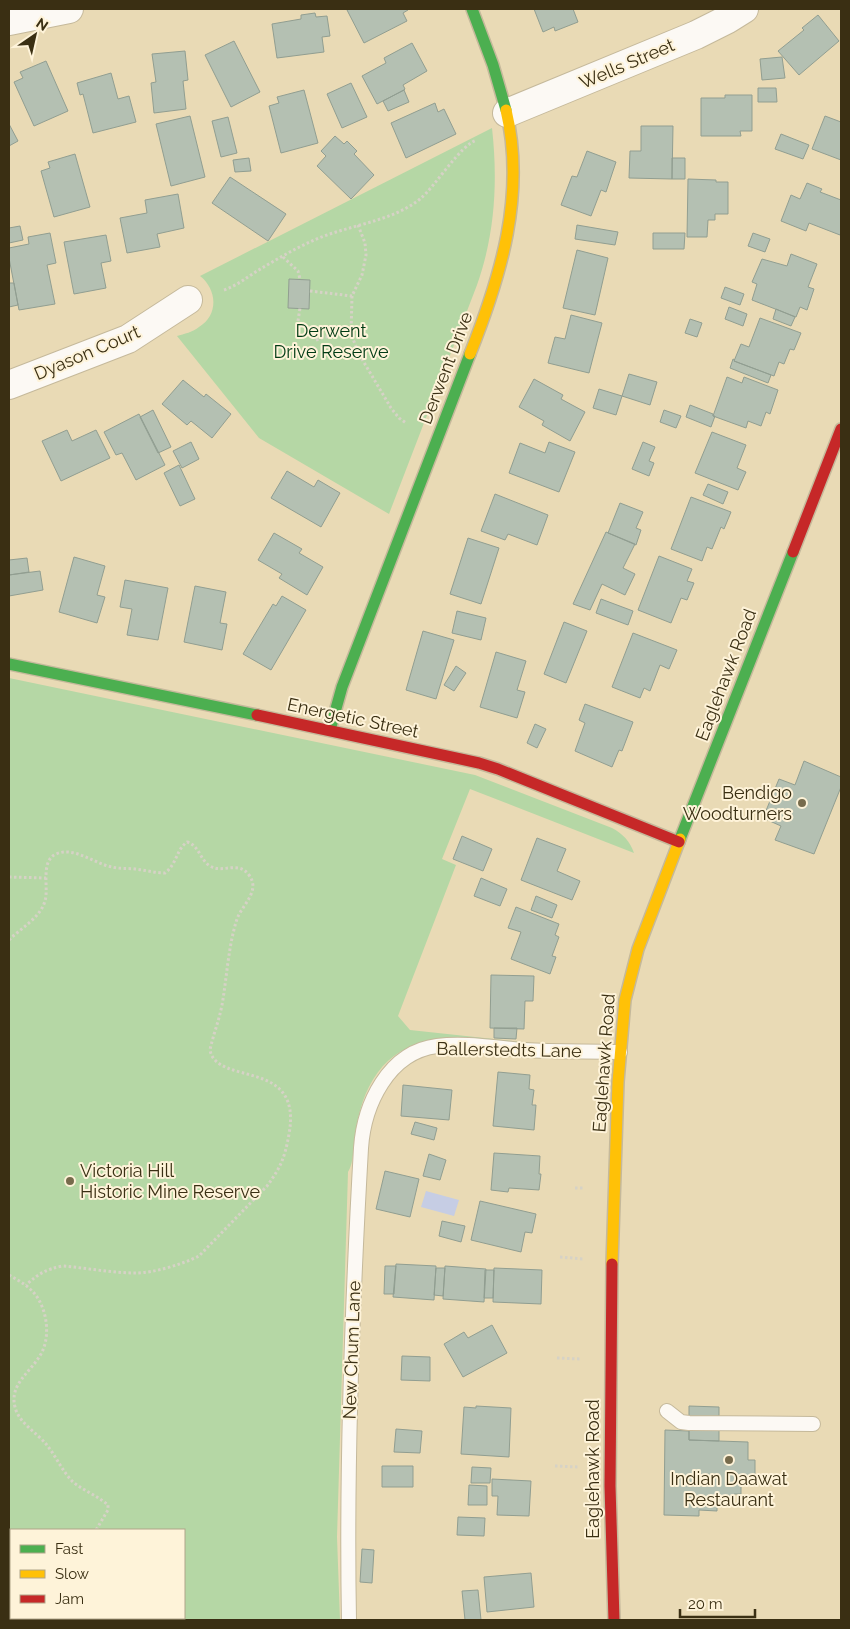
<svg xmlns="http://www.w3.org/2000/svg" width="850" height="1629" viewBox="0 0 850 1629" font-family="Raleway,sans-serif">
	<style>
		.green { fill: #b5d7a5; fill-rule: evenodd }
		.water { fill: #c6cde4 }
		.building { fill: #b4c0b2; stroke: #919e91 }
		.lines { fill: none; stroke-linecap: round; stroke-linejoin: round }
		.lane-casing { stroke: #c5b99b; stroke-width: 16 }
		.street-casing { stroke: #c5b99b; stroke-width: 30 }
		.fast-casing { stroke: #c5b99b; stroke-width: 14 }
		.slow-casing { stroke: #c5b99b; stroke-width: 14 }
		.jam-casing { stroke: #c5b99b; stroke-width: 14 }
		.path { stroke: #d6d2c6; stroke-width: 3; stroke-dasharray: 2.5 2.5; stroke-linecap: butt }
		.lane { stroke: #fcf9f4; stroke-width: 14 }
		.street { stroke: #fcf9f4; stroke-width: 28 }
		.fast { stroke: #4caf50; stroke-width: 11 }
		.slow { stroke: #ffc107; stroke-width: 11 }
		.jam { stroke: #c62828; stroke-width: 11 }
		.poi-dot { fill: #776b4c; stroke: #fef3d9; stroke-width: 2 }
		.labels { text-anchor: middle; stroke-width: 4; stroke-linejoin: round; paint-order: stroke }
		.street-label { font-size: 18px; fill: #3a2f13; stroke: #fef3d9 }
		.park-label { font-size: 18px; fill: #003b14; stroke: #fef3d9 }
		.poi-label { font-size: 18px; fill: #3a2f13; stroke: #fef3d9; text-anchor: end }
	</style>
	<rect width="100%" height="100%" fill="#e9dab5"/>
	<path class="green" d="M 492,128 C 498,182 495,234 477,285 L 389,514 L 259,438 L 177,336 C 184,334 193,332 199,327 C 219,315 217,289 200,276 Z
		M 9,678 L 475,775 L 612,828 C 623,834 630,841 634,853 L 470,789 L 442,859 L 456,865 L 398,1016 L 410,1030 L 550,1045 L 434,1041 C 382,1047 362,1088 355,1135 C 353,1147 354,1163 348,1172 L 337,1537 L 340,1620 L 9,1620 ZM 11,1530 L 184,1530 L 184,1618 L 11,1618 Z"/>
	<path class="water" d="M 426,1191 L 459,1200 L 454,1216 L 421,1207 Z"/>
	<path class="building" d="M 350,9 L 408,9 L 408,10 L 403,13 L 407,21 L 364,43 L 347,10 Z
		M 534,9 L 573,9 L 578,22 L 555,31 L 554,27 L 543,32 Z
		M 315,13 L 316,17 L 327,16 L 330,36 L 322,37 L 324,52 L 277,58 L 272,24 L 301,19 L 301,15 Z
		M 818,15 L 839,41 L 799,75 L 778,51 L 804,30 L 802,28 Z
		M 234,41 L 260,92 L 231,107 L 205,55 Z
		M 412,43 L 427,71 L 403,85 L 405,89 L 404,90 L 377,104 L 362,76 L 386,63 L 384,58 Z
		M 185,51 L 188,80 L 183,81 L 186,109 L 154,113 L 151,83 L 156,82 L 152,54 Z
		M 782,57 L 785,78 L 762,80 L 760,59 Z
		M 46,61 L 68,111 L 34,126 L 14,82 L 23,78 L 20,72 Z
		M 111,73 L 118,99 L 129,96 L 136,122 L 93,133 L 83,94 L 80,95 L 77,83 Z
		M 351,83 L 367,117 L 342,128 L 327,94 Z
		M 758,88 L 776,88 L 777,102 L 758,102 Z
		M 304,90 L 318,143 L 281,153 L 269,106 L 279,103 L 277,97 Z
		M 404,90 L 409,102 L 388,111 L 383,101 Z
		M 725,95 L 752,95 L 752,131 L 740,131 L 741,136 L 701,136 L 701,98 L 725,98 Z
		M 435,103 L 438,112 L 444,109 L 456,134 L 406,158 L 391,123 Z
		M 190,116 L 205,177 L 171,186 L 156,124 Z
		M 825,116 L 841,122 L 841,160 L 812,149 Z
		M 228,117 L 237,153 L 221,157 L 212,121 Z
		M 9,124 L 18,141 L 9,146 Z
		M 641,126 L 673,126 L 672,179 L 629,178 L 630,151 L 641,151 Z
		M 781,134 L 809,145 L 803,159 L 775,149 Z
		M 335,136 L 344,144 L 347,141 L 357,151 L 354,154 L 374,175 L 351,199 L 317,166 L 326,156 L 321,151 Z
		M 587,151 L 616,162 L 606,192 L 601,190 L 591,216 L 561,205 L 572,176 L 577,177 Z
		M 75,154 L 90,207 L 54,217 L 41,171 L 50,168 L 48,162 Z
		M 249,158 L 251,171 L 235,172 L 233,160 Z
		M 672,158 L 685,158 L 685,179 L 672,179 Z
		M 230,177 L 286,214 L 268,241 L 212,203 Z
		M 688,179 L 716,180 L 716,182 L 728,182 L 728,214 L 715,214 L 715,220 L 708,220 L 707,237 L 687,237 Z
		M 807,183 L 822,189 L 820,192 L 841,200 L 841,232 L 840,235 L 809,223 L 806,231 L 781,221 L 791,195 L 800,199 Z
		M 178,194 L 184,228 L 157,234 L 160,247 L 127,253 L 120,218 L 147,213 L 145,200 Z
		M 577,225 L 618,232 L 615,245 L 575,239 Z
		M 20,226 L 23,240 L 9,243 L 9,228 Z
		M 50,233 L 56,263 L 47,265 L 55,304 L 19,310 L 9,258 L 9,248 L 29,244 L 28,237 Z
		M 653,233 L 685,233 L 684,249 L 653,249 Z
		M 753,233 L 770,239 L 765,252 L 748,246 Z
		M 106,235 L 111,261 L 101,263 L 106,288 L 74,294 L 64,242 Z
		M 577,250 L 608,258 L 595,315 L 563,308 Z
		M 791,254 L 817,264 L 808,287 L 814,289 L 807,310 L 800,307 L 796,317 L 752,300 L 757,284 L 752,282 L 762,259 L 787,266 Z
		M 289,279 L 310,280 L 309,309 L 288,308 Z
		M 9,283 L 14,283 L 18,305 L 9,307 Z
		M 725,287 L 744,294 L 740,305 L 721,298 Z
		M 729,307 L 747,314 L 743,326 L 725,319 Z
		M 776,309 L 795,317 L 791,326 L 773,319 Z
		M 571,315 L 602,323 L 589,373 L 548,363 L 555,337 L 565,339 Z
		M 760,318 L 801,333 L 794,350 L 790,349 L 784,364 L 779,362 L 774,376 L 734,361 L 741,344 L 749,347 Z
		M 690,319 L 702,323 L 697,337 L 685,333 Z
		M 733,359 L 735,360 L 734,361 L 771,375 L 768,383 L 730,368 Z
		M 629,374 L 657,382 L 650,405 L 622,396 Z
		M 727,377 L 742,383 L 744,377 L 778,390 L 770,414 L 766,412 L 761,426 L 748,421 L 746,428 L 713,416 Z
		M 534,379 L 563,395 L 561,399 L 585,412 L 570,441 L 542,425 L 544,421 L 519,407 Z
		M 183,380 L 204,397 L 206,394 L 231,414 L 212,438 L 191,421 L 187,425 L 162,404 Z
		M 599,389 L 622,396 L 616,415 L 593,408 Z
		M 690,405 L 713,414 L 713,416 L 715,416 L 711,427 L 686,417 Z
		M 153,410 L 171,447 L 158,453 L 140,417 Z
		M 664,410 L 681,416 L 676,428 L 660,422 Z
		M 139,414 L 165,465 L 136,480 L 122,453 L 116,455 L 104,432 Z
		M 67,430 L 72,441 L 96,430 L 110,458 L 61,481 L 42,441 Z
		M 712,432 L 746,445 L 737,468 L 746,472 L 738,490 L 695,473 Z
		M 191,442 L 199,459 L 182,468 L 173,451 Z
		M 549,442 L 575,452 L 559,492 L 509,473 L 520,443 L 545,453 Z
		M 643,442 L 655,447 L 649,461 L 654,463 L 649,476 L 632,469 Z
		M 179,465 L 195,499 L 180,506 L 164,473 Z
		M 287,471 L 314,487 L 318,480 L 340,493 L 321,527 L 271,498 Z
		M 708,484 L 728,492 L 723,504 L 703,495 Z
		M 495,494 L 548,515 L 537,545 L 508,534 L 505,540 L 481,531 Z
		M 691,497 L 731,512 L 724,529 L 721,527 L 712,549 L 707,547 L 702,561 L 671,549 Z
		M 620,503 L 643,512 L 636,528 L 641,530 L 636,545 L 608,533 Z
		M 606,532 L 635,544 L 623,568 L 635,574 L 625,595 L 602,584 L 590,610 L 573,604 Z
		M 274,533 L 302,549 L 299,553 L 323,567 L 307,595 L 279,578 L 282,574 L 258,560 Z
		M 468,538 L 499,548 L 481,604 L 450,594 Z
		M 659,556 L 692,569 L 687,581 L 694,583 L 687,600 L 681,598 L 671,623 L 638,610 Z
		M 74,557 L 105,566 L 97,595 L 105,597 L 97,623 L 59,612 Z
		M 27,558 L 29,572 L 9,575 L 9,560 Z
		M 40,571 L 43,590 L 9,596 L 9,575 Z
		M 125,580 L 168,588 L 158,640 L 127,635 L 132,609 L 120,607 Z
		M 195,586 L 226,592 L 220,623 L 227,624 L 222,650 L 184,642 Z
		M 282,596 L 306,610 L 271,670 L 243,654 L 273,604 L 276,606 Z
		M 601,599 L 633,611 L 628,625 L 596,613 Z
		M 457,611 L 486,618 L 481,640 L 452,633 Z
		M 564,622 L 587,631 L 566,683 L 544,674 Z
		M 423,631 L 454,640 L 436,699 L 406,690 Z
		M 633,633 L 677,650 L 669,669 L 660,665 L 650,691 L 644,688 L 640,698 L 612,687 Z
		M 496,652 L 526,661 L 517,690 L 525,692 L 517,718 L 480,707 Z
		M 456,666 L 466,673 L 454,691 L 444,685 Z
		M 585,704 L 633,722 L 622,751 L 619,750 L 612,767 L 575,751 L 585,723 L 579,720 Z
		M 535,724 L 546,729 L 537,748 L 527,743 Z
		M 804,761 L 841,777 L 841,787 L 814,854 L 775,840 L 781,826 L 763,818 L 779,779 L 795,785 Z
		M 462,836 L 492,849 L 483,871 L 453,859 Z
		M 537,838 L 566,849 L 557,871 L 580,881 L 572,900 L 521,880 Z
		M 481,878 L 507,889 L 500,906 L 474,896 Z
		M 536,896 L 557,905 L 552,918 L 531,910 Z
		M 516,907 L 559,924 L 555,935 L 559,937 L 552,956 L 556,957 L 550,974 L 511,959 L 521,932 L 508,928 Z
		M 491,975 L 534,976 L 533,1001 L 525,1001 L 524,1029 L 490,1028 Z
		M 494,1028 L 517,1028 L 516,1039 L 494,1038 Z
		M 498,1072 L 530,1075 L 529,1089 L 534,1090 L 532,1105 L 536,1105 L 534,1130 L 493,1126 Z
		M 403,1085 L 452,1090 L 449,1120 L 401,1116 Z
		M 415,1122 L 437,1128 L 434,1140 L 411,1134 Z
		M 494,1153 L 540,1156 L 539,1174 L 541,1174 L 539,1190 L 509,1188 L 508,1192 L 491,1190 Z
		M 429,1154 L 446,1160 L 440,1180 L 423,1176 Z
		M 385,1171 L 419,1179 L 410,1217 L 376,1209 Z
		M 480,1201 L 536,1214 L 532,1233 L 525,1232 L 521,1252 L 471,1240 Z
		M 442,1221 L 465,1226 L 461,1242 L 439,1236 Z
		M 396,1264 L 436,1266 L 434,1300 L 393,1297 Z
		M 385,1266 L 396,1266 L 394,1294 L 384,1294 Z
		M 445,1266 L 486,1269 L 484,1302 L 443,1299 Z
		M 436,1268 L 445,1268 L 443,1296 L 434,1295 Z
		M 494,1268 L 542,1270 L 541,1304 L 493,1302 Z
		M 485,1270 L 494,1270 L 493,1298 L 484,1298 Z
		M 492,1325 L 507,1353 L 463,1377 L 444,1344 L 464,1332 L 468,1338 Z
		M 402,1356 L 430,1357 L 430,1381 L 401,1380 Z
		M 476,1406 L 511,1408 L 509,1457 L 461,1454 L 464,1407 L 476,1408 Z
		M 689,1406 L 719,1407 L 719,1441 L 689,1440 Z
		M 396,1429 L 422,1431 L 420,1453 L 394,1452 Z
		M 665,1430 L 689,1431 L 689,1440 L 748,1442 L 748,1460 L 755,1460 L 755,1479 L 741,1478 L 741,1494 L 734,1494 L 734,1503 L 717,1502 L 717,1511 L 699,1510 L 699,1516 L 664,1515 Z
		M 382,1466 L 413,1466 L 413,1487 L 382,1487 Z
		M 472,1467 L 491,1468 L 490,1483 L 471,1483 Z
		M 492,1479 L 531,1481 L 529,1516 L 497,1515 L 498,1496 L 492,1496 Z
		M 469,1485 L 487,1486 L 487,1505 L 468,1505 Z
		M 458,1517 L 485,1518 L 484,1536 L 457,1535 Z
		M 362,1549 L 374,1550 L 372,1583 L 360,1582 Z
		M 531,1573 L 534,1607 L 487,1612 L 484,1577 Z
		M 478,1590 L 481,1620 L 465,1620 L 462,1591 Z"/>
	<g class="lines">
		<defs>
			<path id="lane" d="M 667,1411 L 681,1422 L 689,1423 L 813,1424
				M 349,1620 C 346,1463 352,1306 361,1148 C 364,1105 388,1052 437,1046 C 465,1042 496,1048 524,1050 C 556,1052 588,1051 620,1052"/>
			<path id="street" d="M 9,21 L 69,9
				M 507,113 L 696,35 L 728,19 L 744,9
				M 9,385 L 128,339 L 188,300"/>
			<path id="fast" d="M 472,9 L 493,65 L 506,110
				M 9,664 L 257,715
				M 330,730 L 342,687 L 470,354
				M 680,839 L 793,552"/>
			<path id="slow" d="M 470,354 C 501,276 526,194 506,110
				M 612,1264 L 618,1082 L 625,1000 L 638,949 L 680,839"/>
			<path id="jam" d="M 793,552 L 841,429
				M 257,715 L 479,763 L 498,769 L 679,842
				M 612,1264 L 610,1486 L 614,1620"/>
		</defs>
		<use href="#lane" class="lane-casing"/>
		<use href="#street" class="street-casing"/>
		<use href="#fast" class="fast-casing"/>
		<use href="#slow" class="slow-casing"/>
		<use href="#jam" class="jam-casing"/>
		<path class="path" d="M 358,225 L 365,243 L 366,255 L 362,275 L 352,296 L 351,334 L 359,354 L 391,408 L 399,418 L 406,423
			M 283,257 L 298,271 L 300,279
			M 224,290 C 236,286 246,278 257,271 C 274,261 292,250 310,242 C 345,225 390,223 420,199 C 435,187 461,144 477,140
			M 310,291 L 352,296
			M 298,321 L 300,308
			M 316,340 L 325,337 L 351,334
			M 9,877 L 46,878
			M 9,940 C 21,928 40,918 45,901 C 49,888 40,861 56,854 C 74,846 95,864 112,867 C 119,869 127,868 135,869 C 145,870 155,873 165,873 C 177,864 176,850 187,842 C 199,845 200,860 210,866 C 223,874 238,860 249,875 C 261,891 242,905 237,919 C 228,947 227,977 222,1005 C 219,1021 213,1035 210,1050 C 217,1087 303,1057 289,1134 C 285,1157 281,1167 267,1186 L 199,1256 C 183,1264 154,1273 136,1273 C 112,1273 87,1268 63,1266 C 46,1269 38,1274 26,1285
			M 575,1188 L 584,1188
			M 560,1257 L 583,1259
			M 9,1275 C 18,1280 27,1285 34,1293 C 47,1308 51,1336 41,1354 C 31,1372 9,1384 15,1407 C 18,1422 37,1433 46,1444 C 56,1456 62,1471 73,1482 C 84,1491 98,1496 108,1505 L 108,1510 L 96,1530
			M 557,1358 L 580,1359
			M 555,1466 L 578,1467
			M 66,1620 L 67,1618"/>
		<use href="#lane" class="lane"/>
		<use href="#street" class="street"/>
		<use href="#fast" class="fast"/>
		<use href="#slow" class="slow"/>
		<use href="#jam" class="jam"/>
	</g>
	<g class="poi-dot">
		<circle cx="802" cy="803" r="5"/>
		<circle cx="70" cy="1181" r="5"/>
		<circle cx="729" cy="1460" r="5"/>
	</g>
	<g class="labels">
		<g class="street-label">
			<text transform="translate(627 64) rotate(-23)" y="6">Wells Street</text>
			<text transform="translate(87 353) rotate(-23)" y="6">Dyason Court</text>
			<text transform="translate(446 368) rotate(-69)" y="6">Derwent Drive</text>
			<text transform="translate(726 675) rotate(-69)" y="6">Eaglehawk Road</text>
			<text transform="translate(353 718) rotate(12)" y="6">Energetic Street</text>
			<text transform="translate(509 1050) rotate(1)" y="6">Ballerstedts Lane</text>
			<text transform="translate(604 1063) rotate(-86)" y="6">Eaglehawk Road</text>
			<text transform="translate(352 1350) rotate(-88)" y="6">New Chum Lane</text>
			<text transform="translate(593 1469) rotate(-90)" y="6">Eaglehawk Road</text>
		</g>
		<g class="park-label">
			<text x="331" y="337">Derwent<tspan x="331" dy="21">Drive Reserve</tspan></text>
		</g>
		<g class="poi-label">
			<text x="792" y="799">Bendigo<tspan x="792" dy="21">Woodturners</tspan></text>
			<text x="80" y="1177" text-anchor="start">Victoria Hill<tspan x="80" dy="21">Historic Mine Reserve</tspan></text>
			<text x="729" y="1485" text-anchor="middle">Indian Daawat<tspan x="729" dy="21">Restaurant</tspan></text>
		</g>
	</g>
	<rect width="850" height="1629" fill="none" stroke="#3a2f13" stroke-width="20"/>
	<rect x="10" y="1529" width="175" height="90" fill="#fef3d9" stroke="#b0a58a"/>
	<rect x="20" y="1545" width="25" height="8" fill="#4caf50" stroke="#b0a58a"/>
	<text x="55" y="1554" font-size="15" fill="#3a2f13">Fast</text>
	<rect x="20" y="1570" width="25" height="8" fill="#ffc107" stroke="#b0a58a"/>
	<text x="55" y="1579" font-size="15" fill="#3a2f13">Slow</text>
	<rect x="20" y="1595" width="25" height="8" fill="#c62828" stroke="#b0a58a"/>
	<text x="55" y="1604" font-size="15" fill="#3a2f13">Jam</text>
	<g transform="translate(35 35) rotate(34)" stroke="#fef3d9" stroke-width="4" paint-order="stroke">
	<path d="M0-4L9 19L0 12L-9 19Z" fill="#3a2f13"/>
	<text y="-8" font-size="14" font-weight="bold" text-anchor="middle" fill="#3a2f13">N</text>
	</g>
	<path d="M680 1609v8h75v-8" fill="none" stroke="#3a2f13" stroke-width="2.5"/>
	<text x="688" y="1609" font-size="15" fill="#3a2f13" stroke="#fef3d9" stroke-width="4" paint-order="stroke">20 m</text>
</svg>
